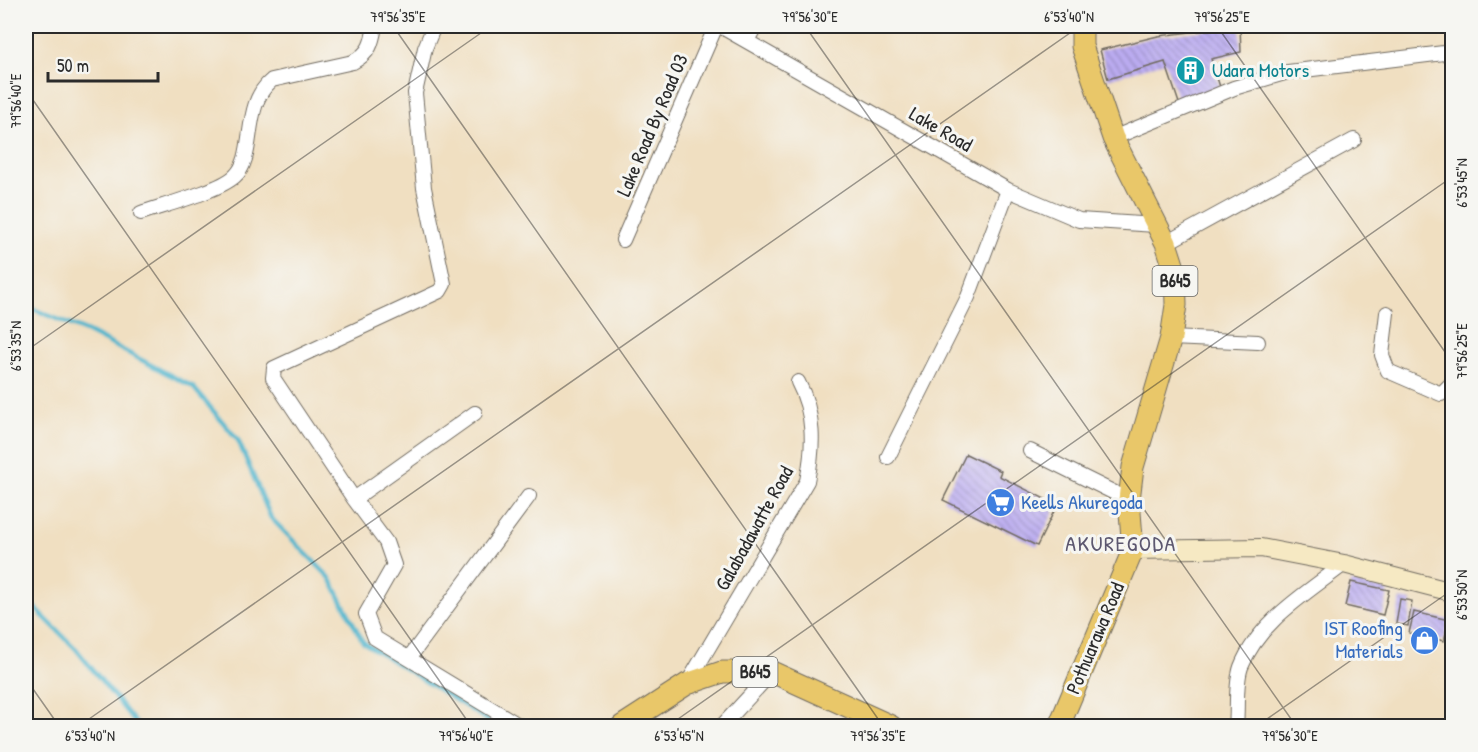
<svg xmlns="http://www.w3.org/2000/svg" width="1478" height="752" viewBox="0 0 1478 752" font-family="'Patrick Hand',sans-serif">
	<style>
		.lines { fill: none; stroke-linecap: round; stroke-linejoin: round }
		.stream { stroke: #4eb5cd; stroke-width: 4.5 }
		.building { fill: url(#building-back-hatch) }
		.street-casing { stroke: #706a60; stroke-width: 16 }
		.secondary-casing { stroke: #706a60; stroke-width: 20 }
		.primary-casing { stroke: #706a60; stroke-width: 23 }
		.street { stroke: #fff; stroke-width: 14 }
		.secondary { stroke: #f6e9c3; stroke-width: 18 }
		.primary { stroke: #e9c769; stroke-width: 21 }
		.ticks { fill: none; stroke: #2b2b2b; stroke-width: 1.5; stroke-opacity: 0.45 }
		.labels { text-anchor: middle; stroke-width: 6; stroke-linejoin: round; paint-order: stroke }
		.shield { fill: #f6f6f2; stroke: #686867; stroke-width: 1.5 }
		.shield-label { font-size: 18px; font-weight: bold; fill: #2b2b2b }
		.culture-label { font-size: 20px; fill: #0d838f; stroke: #f6f6f2; text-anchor: start }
		.street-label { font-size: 20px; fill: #2b2b2b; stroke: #f6f6f2 }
		.shop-label { font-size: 20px; fill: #366cbe; stroke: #f6f6f2; text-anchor: start }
		.quarter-label { font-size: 22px; letter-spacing: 1.5px; fill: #5d5870; stroke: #f6f6f2 }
		.neatline { fill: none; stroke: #2b2b2b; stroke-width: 2 }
		.ticks-label { font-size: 15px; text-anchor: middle; fill: #2b2b2b }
	</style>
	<defs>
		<pattern id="building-back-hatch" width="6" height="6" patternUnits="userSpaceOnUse" patternTransform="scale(1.5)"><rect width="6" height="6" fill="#bbacf1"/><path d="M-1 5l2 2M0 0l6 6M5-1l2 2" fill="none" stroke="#988cc3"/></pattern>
	</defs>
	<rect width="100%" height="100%" fill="#f6f6f2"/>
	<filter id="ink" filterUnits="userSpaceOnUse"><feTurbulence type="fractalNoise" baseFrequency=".0167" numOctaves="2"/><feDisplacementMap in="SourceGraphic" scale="12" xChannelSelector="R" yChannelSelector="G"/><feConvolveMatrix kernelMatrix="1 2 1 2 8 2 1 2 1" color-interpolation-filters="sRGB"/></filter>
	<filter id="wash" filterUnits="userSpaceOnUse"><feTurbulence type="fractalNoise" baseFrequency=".008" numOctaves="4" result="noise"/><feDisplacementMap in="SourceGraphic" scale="24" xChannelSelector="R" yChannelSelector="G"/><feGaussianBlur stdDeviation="1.35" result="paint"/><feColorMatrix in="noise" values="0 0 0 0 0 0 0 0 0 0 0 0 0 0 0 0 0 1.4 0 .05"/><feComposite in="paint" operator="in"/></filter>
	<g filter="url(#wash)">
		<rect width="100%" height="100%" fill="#f0dfc1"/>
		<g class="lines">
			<path class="stream" d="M 26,306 L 88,332 L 193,387 L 238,440 L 271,518 L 330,578 L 363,642 L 497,726
				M 26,599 L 76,649 L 138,726"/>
		</g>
		<g id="blocks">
			<path class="building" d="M 1240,26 L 1241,52 L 1211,59 L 1221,90 L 1180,106 L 1165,62 L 1108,79 L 1100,50 L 1158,36 Z
				M 966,454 L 1001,471 L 999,476 L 1057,505 L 1037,546 L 943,500 Z
				M 1351,582 L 1389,590 L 1383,615 L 1345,606 Z
				M 1400,599 L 1412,601 L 1408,626 L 1396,624 Z
				M 1414,612 L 1449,620 L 1444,641 L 1409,633 Z"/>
		</g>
	</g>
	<g filter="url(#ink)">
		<use href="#blocks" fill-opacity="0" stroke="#706a60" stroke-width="1.5"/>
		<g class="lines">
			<defs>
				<path id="street" d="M 434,26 L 425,48 L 415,93 L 424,188 L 444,284 L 440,291 L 274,368 L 273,378 L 354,499 L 386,542 L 394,565 L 366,614 L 375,638 L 520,726
					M 720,26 L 1008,190 L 1079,220 L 1156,225
					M 747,41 L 755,26
					M 1113,138 L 1234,88 L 1288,72 L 1452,52
					M 141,213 C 164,205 219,191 235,176 C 257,156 241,105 272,80 L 353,62 C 370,53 372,43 375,26
					M 623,240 L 716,26
					M 1166,243 L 1354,140
					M 1387,313 L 1382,355 L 1388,371 L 1441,394 L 1452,383
					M 1171,338 L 1258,342
					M 1030,451 L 1129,500
					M 888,457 L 968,297 L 1008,190
					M 354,499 L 475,413
					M 409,658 L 529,496
					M 687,684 L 807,481 C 814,447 815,414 798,382
					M 722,726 L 772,672
					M 1236,726 C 1238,709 1235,684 1241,667 C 1259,621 1307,593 1344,564"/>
				<path id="secondary" d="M 1133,550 L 1261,548 L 1344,564 L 1452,592"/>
				<path id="primary" d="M 622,726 L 687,684 L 722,672 L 772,672 L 891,726
					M 1059,726 L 1133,550 L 1129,500 L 1133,467 L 1171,338 L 1176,305 L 1175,271 L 1166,243 L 1113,138 L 1082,46 L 1082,26"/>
			</defs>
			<use href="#street" class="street-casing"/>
			<use href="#secondary" class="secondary-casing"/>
			<use href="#primary" class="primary-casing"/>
			<use href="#street" class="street"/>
			<use href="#secondary" class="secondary"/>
			<use href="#primary" class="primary"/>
		</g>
	</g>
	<path class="ticks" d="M 393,26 L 883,726M 805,26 L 1296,726M 1217,26 L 1452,362M 26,90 L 471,726M 26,351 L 491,26M 26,679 L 59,726M 79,726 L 1080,26M 668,726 L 1452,177M 1257,726 L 1452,590"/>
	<defs>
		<symbol id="building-disc" viewBox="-11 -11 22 22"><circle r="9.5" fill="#0f9aa8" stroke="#f6f6f2"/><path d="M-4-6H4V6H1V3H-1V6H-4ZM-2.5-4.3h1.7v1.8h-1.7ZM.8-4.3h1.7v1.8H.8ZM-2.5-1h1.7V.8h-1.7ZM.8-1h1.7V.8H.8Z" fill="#fff"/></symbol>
		<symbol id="supermarket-disc" viewBox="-11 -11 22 22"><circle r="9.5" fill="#3f7fe0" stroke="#f6f6f2"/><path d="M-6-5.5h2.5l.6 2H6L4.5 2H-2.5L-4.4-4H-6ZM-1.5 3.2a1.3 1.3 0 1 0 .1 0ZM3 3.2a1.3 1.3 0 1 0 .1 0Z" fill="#fff"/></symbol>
		<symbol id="shop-disc" viewBox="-11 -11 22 22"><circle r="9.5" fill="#3f7fe0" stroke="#f6f6f2"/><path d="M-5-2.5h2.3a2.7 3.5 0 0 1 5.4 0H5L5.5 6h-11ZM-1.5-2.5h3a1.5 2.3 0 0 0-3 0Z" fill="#fff"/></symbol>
	</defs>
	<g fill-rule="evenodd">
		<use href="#building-disc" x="1174" y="54" width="33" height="33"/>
		<use href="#supermarket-disc" x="984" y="486" width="33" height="33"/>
		<use href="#shop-disc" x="1408" y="624" width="33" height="33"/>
	</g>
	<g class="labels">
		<g class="shield">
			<rect x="1152.5" y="266" width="45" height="30" rx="4.5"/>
			<rect x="732.5" y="657" width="45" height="30" rx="4.5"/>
		</g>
		<g class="shield-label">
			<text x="1175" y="287">B645</text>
			<text x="755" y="678">B645</text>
		</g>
		<g class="culture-label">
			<text x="1212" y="77">Udara Motors</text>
		</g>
		<g class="street-label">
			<text transform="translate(652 125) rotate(-67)" y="7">Lake Road By Road 03</text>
			<text transform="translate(941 129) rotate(30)" y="7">Lake Road</text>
			<text transform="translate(754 528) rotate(-61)" y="7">Galabadawatte Road</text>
			<text transform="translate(1095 638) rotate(-67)" y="7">Pothuarawa Road</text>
		</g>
		<g class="shop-label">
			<text x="1021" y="509">Keells Akuregoda</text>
			<text x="1403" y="635" text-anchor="end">IST Roofing<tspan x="1403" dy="23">Materials</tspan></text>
		</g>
		<g class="quarter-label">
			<text x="1121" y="551">AKUREGODA</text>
		</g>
	</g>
	<rect width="1478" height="752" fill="none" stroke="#f6f6f2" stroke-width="66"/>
	<path d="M48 72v9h110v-9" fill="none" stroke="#2b2b2b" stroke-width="3"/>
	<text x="57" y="72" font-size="18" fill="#2b2b2b" stroke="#f6f6f2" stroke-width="4.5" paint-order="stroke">50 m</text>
	<rect x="33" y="33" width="1412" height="686" class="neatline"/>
	<g class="ticks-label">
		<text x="398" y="22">79°56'35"E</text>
		<text x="810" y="22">79°56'30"E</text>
		<text x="1069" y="22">6°53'40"N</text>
		<text x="1222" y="22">79°56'25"E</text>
		<text transform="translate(16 101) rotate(-90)" y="5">79°56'40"E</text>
		<text transform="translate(1462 183) rotate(-90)" y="5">6°53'45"N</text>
		<text transform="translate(16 346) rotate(-90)" y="5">6°53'35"N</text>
		<text transform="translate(1462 351) rotate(-90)" y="5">79°56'25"E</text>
		<text transform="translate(1462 595) rotate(-90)" y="5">6°53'50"N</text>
		<text x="90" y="741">6°53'40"N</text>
		<text x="466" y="741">79°56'40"E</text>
		<text x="679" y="741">6°53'45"N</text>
		<text x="878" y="741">79°56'35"E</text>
		<text x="1290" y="741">79°56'30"E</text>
	</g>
</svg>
